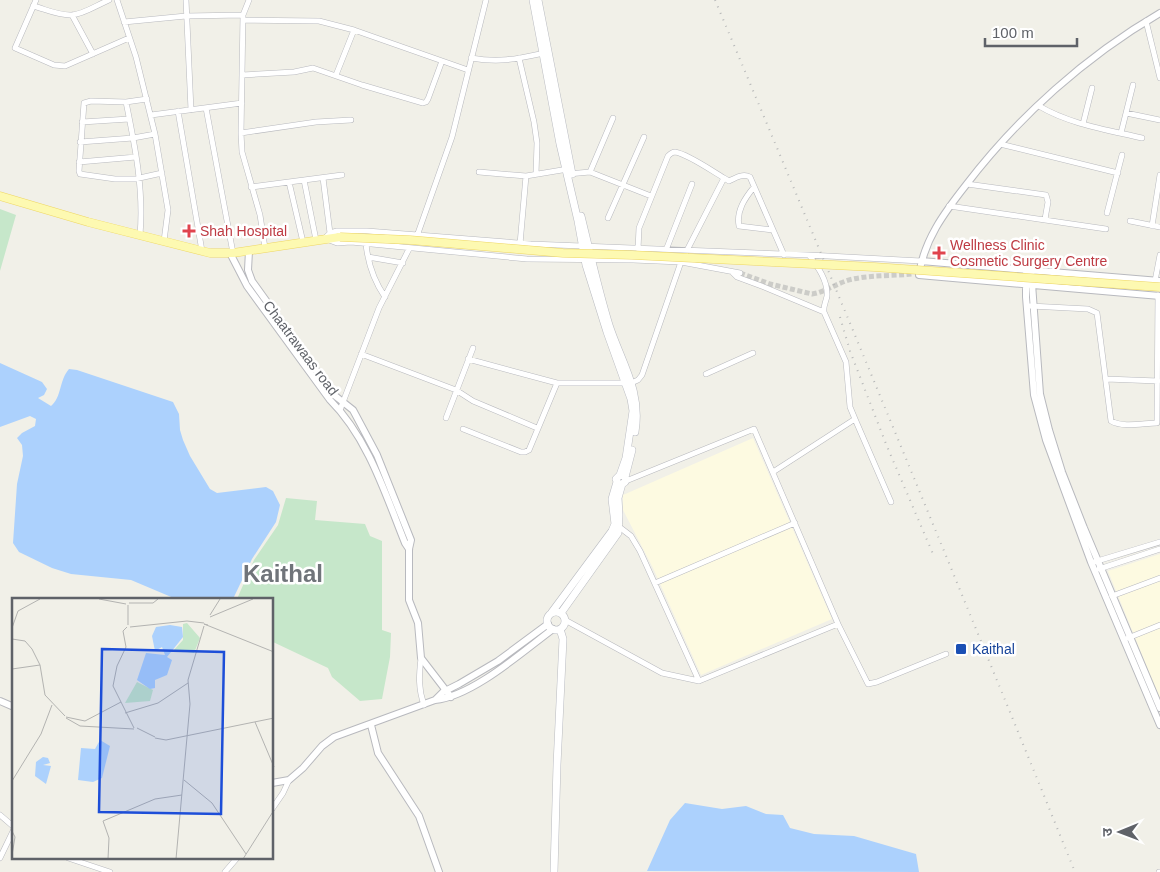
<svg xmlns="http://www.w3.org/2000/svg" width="1160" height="872" viewBox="0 0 1160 872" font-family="Helvetica,'Noto Sans Devanagari',sans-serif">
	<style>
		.commercial { fill: #fdfae1 }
		.green { fill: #c6e7ca }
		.water { fill: #acd1fd }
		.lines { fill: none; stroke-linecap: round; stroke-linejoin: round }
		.minor-tunnel { stroke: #ccccc8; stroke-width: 5; stroke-dasharray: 5 2.5; stroke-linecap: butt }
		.minor-casing { stroke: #b8b9be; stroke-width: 6 }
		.tertiary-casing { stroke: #b8b9be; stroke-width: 8 }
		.secondary-casing { stroke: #b9bbc1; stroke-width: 8 }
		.primary-casing { stroke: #eed664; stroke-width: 9 }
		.minor { stroke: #fff; stroke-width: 5 }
		.tertiary { stroke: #fff; stroke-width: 6 }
		.secondary { stroke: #fff; stroke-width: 7 }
		.primary { stroke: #fdf9b1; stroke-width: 8 }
		.rail { stroke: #b8b9b9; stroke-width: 2; stroke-dasharray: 1 6; stroke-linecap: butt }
		.primary-bridge-casing { stroke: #eed664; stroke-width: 9; stroke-linecap: butt }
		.primary-bridge { stroke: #fdf9b1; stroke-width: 8 }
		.health-dot { fill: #e0444e; stroke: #fff; stroke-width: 2 }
		.transit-dot { fill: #1a4fb4; stroke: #fff; stroke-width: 2 }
		.labels { text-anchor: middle; stroke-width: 5; stroke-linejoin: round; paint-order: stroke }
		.health-label { font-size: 14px; fill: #be3a42; stroke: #fff; text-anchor: start }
		.street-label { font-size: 14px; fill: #5f6268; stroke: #fff }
		.transit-label { font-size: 14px; fill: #164399; stroke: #fff; text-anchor: start }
		.town-label { font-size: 24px; font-weight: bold; fill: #70747a; stroke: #fff }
		.inset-road { fill: none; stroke: #b3b3b1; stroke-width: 1 }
		.view { fill: #1d4ed8; fill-opacity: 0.15; stroke: #1d4ed8; stroke-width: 2.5 }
		.inset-edge { fill: none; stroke: #5f6268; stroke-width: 2.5 }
	</style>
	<rect width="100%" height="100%" fill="#f1f0e8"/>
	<path class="commercial" d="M 753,438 L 832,619 L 701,675 L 653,568 L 623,510 L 623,495 Z
		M 1160,554 L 1160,699 L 1108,571 Z"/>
	<path class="green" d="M 0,209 L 16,215 L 0,271 Z
		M 286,498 L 317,501 L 315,520 L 365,524 L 370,536 L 382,541 L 382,630 L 391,633 L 390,657 L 382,699 L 360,701 L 332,677 L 328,668 L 273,642 L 272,600 L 237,599 L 254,560 L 278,525 Z"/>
	<path class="water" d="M 0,363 L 42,382 L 47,389 L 44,395 L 38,398 L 51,406 C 62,397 59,380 69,369 L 77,370 L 173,402 L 179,414 L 180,430 L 183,440 L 190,456 L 210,489 L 217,493 L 266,487 L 273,491 L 280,505 L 276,522 L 252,559 L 233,599 L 176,599 L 131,580 L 71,574 L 52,568 L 19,552 L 13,543 L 17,484 L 23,456 L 22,445 L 17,438 L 22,433 L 35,426 L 36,419 L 30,416 L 0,427 Z
		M 685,803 L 722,809 L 746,806 L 766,814 L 783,815 L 790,828 L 814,834 L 854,836 L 916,854 L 919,872 L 647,871 L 670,820 Z"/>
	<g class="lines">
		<path class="minor-tunnel" d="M 740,273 L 770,284 L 812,294 C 826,292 838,282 853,279 C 872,275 893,276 912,274"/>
		<defs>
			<path id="minor" d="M 36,0 L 15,48 L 54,65 L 65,66 L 129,38
				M 117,0 L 136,57 L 155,134 L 168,210 L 164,241
				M 186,0 L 191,110
				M 249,0 L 243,15 L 241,133 L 242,152 L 260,215 L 265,248
				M 33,6 C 45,9 59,16 72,15 C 84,14 97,5 109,0
				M 72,15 L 93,54
				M 243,20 L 319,21 L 354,30 L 468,70
				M 1146,21 L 1160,78
				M 124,22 L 186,16 L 243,15
				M 471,58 C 500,63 516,59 544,53
				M 519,58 L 534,122 L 537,143 L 536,174
				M 242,75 L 294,72 L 313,68 L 362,85 L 423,103 L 426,102 L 428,99 L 442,61
				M 336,75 L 354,30
				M 147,99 L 126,102 L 91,101 L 84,103 L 79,171 L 80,174 L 115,179 L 135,179 L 162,173
				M 126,102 C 135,146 144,190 140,235
				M 1039,106 C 1069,124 1108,130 1142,138
				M 206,108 L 233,253
				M 178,111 L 202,251
				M 1126,113 L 1160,120
				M 151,115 L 242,103
				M 82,122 L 129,119
				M 1083,124 L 1092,88
				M 241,133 L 316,122 L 351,120
				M 1121,133 L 1133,85
				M 80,142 L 133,138 L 155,134
				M 1000,144 L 1118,173
				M 79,162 L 136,157
				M 479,172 L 526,176 L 568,169
				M 590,172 L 613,118
				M 568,174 L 590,172 L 651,196
				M 323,178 L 330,233
				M 724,178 L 729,181 C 735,178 743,173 750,177 L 784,255
				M 304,180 L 316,240
				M 289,182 L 303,242
				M 967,184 L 1046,195 L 1048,202 L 1045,219
				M 251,187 L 342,175
				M 754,187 C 745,198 736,211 739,226 L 773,230
				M 949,206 L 1106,229
				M 1107,213 L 1122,155
				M 608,218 L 644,137
				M 1130,221 L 1160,227
				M 1152,226 L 1160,175
				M 417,236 L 452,137 L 486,0
				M 324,239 L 330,233 L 337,231 L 367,231 L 531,244 L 809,255 C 818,267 828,281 827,296 C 826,302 823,306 824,312 L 846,362 L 850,407 L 855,419
				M 329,240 L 337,243 L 351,242 L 527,259 L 633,260 L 681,262 L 740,273
				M 366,244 C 368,264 374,281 385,297
				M 520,244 L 526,176
				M 666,250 L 692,184
				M 809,255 L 921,261
				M 368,257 L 403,263
				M 732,272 L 737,277 L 764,287 L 824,312
				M 1155,281 L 1160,255
				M 1030,306 L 1088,309 L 1097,313 L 1111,421 C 1123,428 1144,423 1157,423 L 1158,295
				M 361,354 L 456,390 L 473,401 L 537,428
				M 468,359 L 557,383 L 631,383 L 638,380 L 642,375 L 681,262 L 724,178 C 712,171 688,154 675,152 C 672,152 670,154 668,156 L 639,228 L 638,249
				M 706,374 L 753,353
				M 1106,379 L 1158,381
				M 340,410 L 379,308 L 409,249
				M 446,418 L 473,348
				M 463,429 L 521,452 L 525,452 L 529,450 L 557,383
				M 773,472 L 855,419 L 891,502
				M 626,481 L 754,429 L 838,624 L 868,684 L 877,682 L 946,654
				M 618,526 L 631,536 L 640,551 L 699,681
				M 1094,562 L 1160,542
				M 1099,569 L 1160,549
				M 655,583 L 795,523
				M 1112,596 L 1160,578
				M 565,620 L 662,673 L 699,681 L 838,624
				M 1128,638 L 1160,625
				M 421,658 C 419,675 418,688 424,705
				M 272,809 L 283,793 L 289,780
				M 0,815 L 14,827
				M 0,858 L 14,829
				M 68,858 L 110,872
				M 225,872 L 237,858
				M 1159,872 L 1160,872"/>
			<path id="tertiary" d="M 1160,13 C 1086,56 1018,117 966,185 C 944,213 924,240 919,275 L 1160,296
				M 249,251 L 248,270 L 252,281 L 334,395 L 353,410 L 377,455 L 411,540 L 409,549 L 409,600 L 418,623 L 421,658 L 451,697
				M 230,253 L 247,286 L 330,400 C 368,438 385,493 405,543 L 409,549
				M 921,261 L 1160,281
				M 1026,269 L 1026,297 L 1034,395 L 1046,440 L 1091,562 L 1160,725
				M 1031,270 L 1040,394 L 1049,430 L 1062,472 L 1084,528 L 1160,708
				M 435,700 L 443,692 L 459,684 L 498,661 L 548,624
				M 0,701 L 14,707
				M 371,725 L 378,753 L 419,816 L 439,872
				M 272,783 L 289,780 L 303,768 L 322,746 L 334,737 L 435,700 C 473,696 522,652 553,629"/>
			<path id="secondary" d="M 533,0 L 560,144 L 578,221 L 586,265 L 607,332 L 631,399 L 633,411 L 626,458 L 620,475 L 616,479 L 618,484 L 622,484 L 625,482 L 626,479 L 624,476 L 620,475
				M 538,0 L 572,174
				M 581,216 C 590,253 598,289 609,325 C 621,362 642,391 635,432
				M 625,477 L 632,450
				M 552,612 L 612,531 L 615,524 L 612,499 L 617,482
				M547 621a9 9 0 1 1 18 0a9 9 0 1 1-18 0Z
				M 561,613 L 618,533 L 619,515 L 618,498 L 622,484
				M 554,872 L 557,765 L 563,639 L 560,629"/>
			<path id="primary" d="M 0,196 L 88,222 L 210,253 L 233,253 L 340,237"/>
		</defs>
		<use href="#minor" class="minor-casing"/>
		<use href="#tertiary" class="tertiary-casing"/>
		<use href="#secondary" class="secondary-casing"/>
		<use href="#primary" class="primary-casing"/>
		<use href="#minor" class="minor"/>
		<use href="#tertiary" class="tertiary"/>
		<use href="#secondary" class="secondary"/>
		<use href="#primary" class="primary"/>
		<path class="rail" d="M 715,0 C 837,290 957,581 1075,872
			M 840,317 L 850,351 L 886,444 L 933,554"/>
		<defs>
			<path id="primary-bridge" d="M 340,237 L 410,240 L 563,253 L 632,255 L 874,267 L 1160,287"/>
		</defs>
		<use href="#primary-bridge" class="primary-bridge-casing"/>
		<use href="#primary-bridge" class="primary-bridge"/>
	</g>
	<g class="health-dot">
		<path d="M186.5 223.5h5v5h5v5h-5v5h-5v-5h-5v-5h5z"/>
		<path d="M936.5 245.5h5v5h5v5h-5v5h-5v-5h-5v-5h5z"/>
	</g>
	<rect class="transit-dot" x="955" y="643" width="12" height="12" rx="2.5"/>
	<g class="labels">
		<g class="health-label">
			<text x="200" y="236">Shah Hospital</text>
			<text x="950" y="250">Wellness Clinic<tspan x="950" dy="16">Cosmetic Surgery Centre</tspan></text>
		</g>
		<g class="street-label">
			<text transform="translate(301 348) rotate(53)" y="5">Chaatrawaas road</text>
		</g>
		<g class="transit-label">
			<text x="972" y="654">Kaithal</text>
		</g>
		<g class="town-label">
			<text x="283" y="582">Kaithal</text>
		</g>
	</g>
	<g transform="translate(12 598)">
		<rect width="261" height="261" fill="#f1f0e8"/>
		<path d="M 175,25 L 188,40 L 182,55 L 162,52 L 171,42 L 171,26 ZM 125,84 L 141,92 L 138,103 L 113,105 Z" fill="#c6e7ca"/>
		<path d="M 158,27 L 170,29 L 171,39 L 155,59 L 160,62 L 155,77 L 143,82 L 143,90 L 138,91 L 125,82 L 134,55 L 153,57 L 150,49 L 143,53 L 140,38 L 144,29 ZM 88,142 L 98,148 L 90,180 L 81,184 L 66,182 L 69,150 L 83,151 ZM 31,159 L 36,160 L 38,165 L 31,167 L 39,168 L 34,186 L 23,178 L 24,164 Z" fill="#acd1fd"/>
		<path class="inset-road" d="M 87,1 L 114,6M 117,5 L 141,5 L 146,1M 198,17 L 208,1M 198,19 L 241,1M 116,27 L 116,7M 196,27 L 192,26 L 262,54M 115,29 L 111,33 L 114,49 L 105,68 L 101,88 L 122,130M 118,29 L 175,23 L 192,25M 0,30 L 6,13 L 28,1M 0,41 L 13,43 L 20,51 L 28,67 L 33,97 L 53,118M 0,71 L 28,67M 113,115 L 146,105 L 176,85M 54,119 L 73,123 L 109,104M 54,120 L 68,128 L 122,131M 243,124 L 262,169M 125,130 L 143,139M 143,140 L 154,142 L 262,120M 172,182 L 200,205 L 234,256M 0,183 L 29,136 L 40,107M 0,233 L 3,239 L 0,257M 96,261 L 97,240 L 91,223 L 143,201 L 170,197M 164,261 L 178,106 L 176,82 L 192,28M 231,261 L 262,212"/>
		<path class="view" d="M 90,51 L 212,54 L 209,216 L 87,214 Z"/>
		<rect width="261" height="261" class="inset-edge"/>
	</g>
	<g transform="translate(1120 832) rotate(269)" stroke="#ffffff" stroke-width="4" paint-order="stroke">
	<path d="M0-4L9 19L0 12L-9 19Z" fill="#5f6268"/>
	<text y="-8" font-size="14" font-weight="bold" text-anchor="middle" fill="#5f6268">उ</text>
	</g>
	<path d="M985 38v8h92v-8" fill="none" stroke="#5f6268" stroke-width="2.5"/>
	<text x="992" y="38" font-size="15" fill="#5f6268" stroke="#ffffff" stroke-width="4" paint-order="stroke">100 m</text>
</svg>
